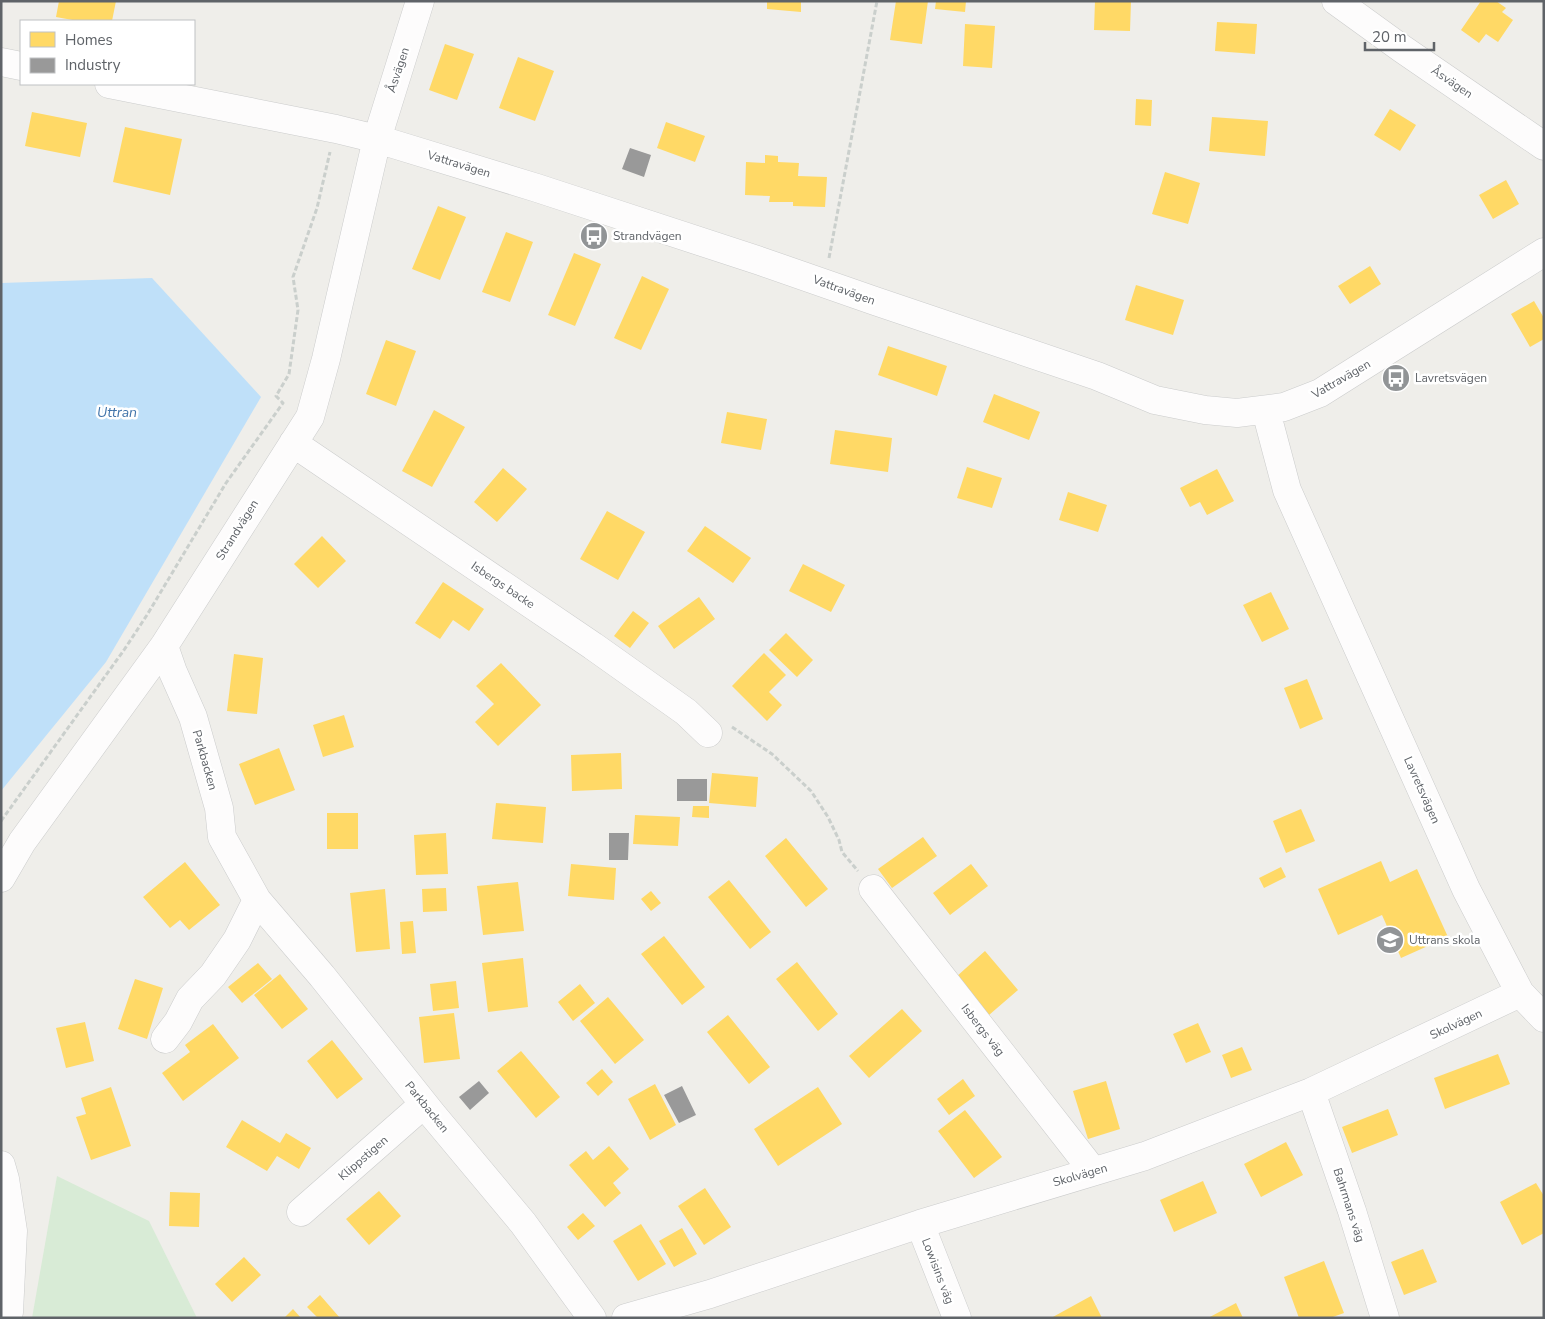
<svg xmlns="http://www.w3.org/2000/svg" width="1545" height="1319" viewBox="0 0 1545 1319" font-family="'Nunito Sans',sans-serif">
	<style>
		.green { fill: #d8ebd6 }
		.water { fill: #bfe0f9 }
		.homes { fill: #ffd966 }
		.industry { fill: #999 }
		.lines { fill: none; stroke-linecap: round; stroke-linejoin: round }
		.minor-casing { stroke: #cbcccc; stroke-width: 29 }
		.path { stroke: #cacfcc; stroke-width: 3; stroke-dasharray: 5 2.5; stroke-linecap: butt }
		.minor { stroke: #fdfcfc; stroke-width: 28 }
		.labels { text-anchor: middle; stroke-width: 5; stroke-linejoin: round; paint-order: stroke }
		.street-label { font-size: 12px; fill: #5f6368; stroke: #fff }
		.poi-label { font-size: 12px; fill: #5f6368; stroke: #fff; text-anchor: start }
		.water-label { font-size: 14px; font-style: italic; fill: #4174aa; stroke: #fff }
	</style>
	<rect width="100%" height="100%" fill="#efeeea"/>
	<path class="green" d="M 57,1176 L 149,1221 L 197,1318 L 32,1318 Z"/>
	<path class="water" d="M 152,278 L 261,397 L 106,662 L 1,791 L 1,283 Z"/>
	<path class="homes" d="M 59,1 L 116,1 L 112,21 L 78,21 L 56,17 Z
		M 767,1 L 801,1 L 801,12 L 767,9 Z
		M 896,1 L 928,1 L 922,44 L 890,40 Z
		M 936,1 L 966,1 L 965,12 L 935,9 Z
		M 1095,1 L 1131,1 L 1130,31 L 1094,30 Z
		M 1481,1 L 1496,1 L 1506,8 L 1502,12 L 1513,20 L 1498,42 L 1486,34 L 1479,43 L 1461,30 Z
		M 1217,22 L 1257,24 L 1255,54 L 1215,51 Z
		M 965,24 L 995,26 L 992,68 L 963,66 Z
		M 445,44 L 474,54 L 457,100 L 429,90 Z
		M 518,57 L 554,71 L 535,121 L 499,108 Z
		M 1136,99 L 1152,100 L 1151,126 L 1135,125 Z
		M 1390,109 L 1416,125 L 1400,151 L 1374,135 Z
		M 32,112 L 87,123 L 80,157 L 25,146 Z
		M 1212,117 L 1268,121 L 1265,156 L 1209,151 Z
		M 666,122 L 705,136 L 695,162 L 657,148 Z
		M 125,127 L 182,139 L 170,195 L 113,182 Z
		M 765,155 L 778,156 L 778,162 L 799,163 L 798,176 L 827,177 L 825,207 L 793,206 L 793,202 L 769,202 L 770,196 L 745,195 L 746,162 L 765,163 Z
		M 1165,172 L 1200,183 L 1188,224 L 1152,214 Z
		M 1506,180 L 1519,204 L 1493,219 L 1479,195 Z
		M 438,206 L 466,217 L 440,280 L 412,269 Z
		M 506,232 L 533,242 L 510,302 L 482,292 Z
		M 574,253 L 601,264 L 575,326 L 548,315 Z
		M 1370,266 L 1381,284 L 1350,304 L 1338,286 Z
		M 642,276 L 669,289 L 641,350 L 614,338 Z
		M 1136,285 L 1184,300 L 1173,335 L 1125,320 Z
		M 1534,301 L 1544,318 L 1544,339 L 1530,347 L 1511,314 Z
		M 386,340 L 416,351 L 396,406 L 366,394 Z
		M 888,346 L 947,366 L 937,396 L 878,375 Z
		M 994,394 L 1040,412 L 1029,440 L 983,422 Z
		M 434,410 L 465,427 L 432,487 L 402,471 Z
		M 727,412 L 767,419 L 761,450 L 721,443 Z
		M 835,430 L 892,438 L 888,472 L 830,464 Z
		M 967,467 L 1002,478 L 992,508 L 957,498 Z
		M 503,468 L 527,489 L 497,522 L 474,502 Z
		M 1217,469 L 1234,501 L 1207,515 L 1200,502 L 1190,507 L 1180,488 Z
		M 1068,492 L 1107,505 L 1098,532 L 1059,520 Z
		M 607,511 L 645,532 L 618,580 L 580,559 Z
		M 705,526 L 751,558 L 733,583 L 687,551 Z
		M 322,536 L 346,561 L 318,588 L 294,564 Z
		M 803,564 L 845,585 L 831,612 L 789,591 Z
		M 443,582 L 484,609 L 469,631 L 453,620 L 440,639 L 415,623 Z
		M 1271,592 L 1289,629 L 1262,642 L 1243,605 Z
		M 699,597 L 715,619 L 674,649 L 658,626 Z
		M 633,611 L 649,623 L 630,648 L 614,636 Z
		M 786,633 L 813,660 L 797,677 L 769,650 Z
		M 764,653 L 786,675 L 769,692 L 782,705 L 767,721 L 732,686 Z
		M 234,654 L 263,658 L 257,714 L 227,711 Z
		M 501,663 L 541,705 L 498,746 L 475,722 L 494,704 L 476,686 Z
		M 1307,679 L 1323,719 L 1300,729 L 1284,688 Z
		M 344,715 L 354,747 L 323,757 L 313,725 Z
		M 279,748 L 295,790 L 255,805 L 239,764 Z
		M 621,753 L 622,789 L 572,791 L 571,755 Z
		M 712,773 L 758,777 L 756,807 L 709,803 Z
		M 496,803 L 546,807 L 543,843 L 492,839 Z
		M 693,806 L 709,806 L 709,818 L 692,817 Z
		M 1301,809 L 1315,841 L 1286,853 L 1273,821 Z
		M 327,813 L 358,813 L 358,849 L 327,849 Z
		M 635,815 L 680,817 L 678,846 L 633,844 Z
		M 446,833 L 448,874 L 416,875 L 414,835 Z
		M 923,837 L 937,856 L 892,888 L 878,869 Z
		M 786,838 L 828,889 L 806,907 L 765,856 Z
		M 1381,861 L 1390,882 L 1417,869 L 1448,937 L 1401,958 L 1382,915 L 1338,935 L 1318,889 Z
		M 185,862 L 220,905 L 189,930 L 180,920 L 170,928 L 143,897 Z
		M 571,864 L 616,868 L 614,900 L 568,896 Z
		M 971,864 L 988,886 L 950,915 L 933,893 Z
		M 1281,867 L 1286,877 L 1264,888 L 1259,878 Z
		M 729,880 L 771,932 L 750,949 L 708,897 Z
		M 518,882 L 524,931 L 483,935 L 477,886 Z
		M 446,888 L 447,911 L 423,912 L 422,889 Z
		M 385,889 L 390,949 L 356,952 L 350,893 Z
		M 651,891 L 661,903 L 651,911 L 641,899 Z
		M 413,921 L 416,953 L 402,954 L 400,922 Z
		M 664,936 L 705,987 L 682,1005 L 641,954 Z
		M 985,951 L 1018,990 L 989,1015 L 956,977 Z
		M 523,958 L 528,1007 L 488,1012 L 482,963 Z
		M 797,962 L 838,1014 L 818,1031 L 776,979 Z
		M 258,963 L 272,979 L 242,1003 L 228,987 Z
		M 280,974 L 308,1009 L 282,1029 L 254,995 Z
		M 135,979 L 163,988 L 147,1039 L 118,1029 Z
		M 456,981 L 459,1008 L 433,1011 L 430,984 Z
		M 580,984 L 595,1003 L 573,1021 L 558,1002 Z
		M 608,997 L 644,1040 L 615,1064 L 580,1021 Z
		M 902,1009 L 922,1031 L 869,1078 L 849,1056 Z
		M 454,1013 L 460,1059 L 424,1063 L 419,1017 Z
		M 728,1015 L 770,1067 L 749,1084 L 707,1032 Z
		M 85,1022 L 94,1061 L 66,1068 L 56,1028 Z
		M 1198,1023 L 1211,1052 L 1186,1063 L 1173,1034 Z
		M 213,1024 L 239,1058 L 183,1101 L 162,1073 L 190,1052 L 185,1045 Z
		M 332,1040 L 363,1079 L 337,1099 L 307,1061 Z
		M 1242,1047 L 1252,1070 L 1231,1078 L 1222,1055 Z
		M 521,1051 L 560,1097 L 536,1118 L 497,1071 Z
		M 1498,1054 L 1510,1084 L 1445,1109 L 1434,1078 Z
		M 602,1069 L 613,1082 L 598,1096 L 586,1083 Z
		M 963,1079 L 975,1096 L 949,1115 L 937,1099 Z
		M 1106,1081 L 1120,1129 L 1088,1139 L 1073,1091 Z
		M 655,1084 L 676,1125 L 650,1140 L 628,1099 Z
		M 111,1087 L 131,1146 L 91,1160 L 76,1117 L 86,1114 L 81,1098 Z
		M 818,1087 L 842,1124 L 778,1166 L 754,1129 Z
		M 1388,1109 L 1398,1135 L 1352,1153 L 1342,1127 Z
		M 965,1110 L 1002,1157 L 974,1178 L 938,1131 Z
		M 242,1120 L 280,1143 L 286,1133 L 311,1148 L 299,1169 L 277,1156 L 267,1171 L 226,1147 Z
		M 1286,1142 L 1303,1175 L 1261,1197 L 1244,1164 Z
		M 609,1146 L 629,1169 L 613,1183 L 621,1193 L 605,1207 L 569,1165 L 586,1151 L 593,1160 Z
		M 1203,1181 L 1217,1213 L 1174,1232 L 1160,1200 Z
		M 1536,1183 L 1544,1196 L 1544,1233 L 1522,1245 L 1500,1202 Z
		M 705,1188 L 731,1227 L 704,1245 L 678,1206 Z
		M 379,1191 L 401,1216 L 369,1245 L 346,1219 Z
		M 170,1192 L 200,1193 L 199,1227 L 169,1226 Z
		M 583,1213 L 595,1226 L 578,1240 L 567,1227 Z
		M 641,1224 L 666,1264 L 638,1281 L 613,1241 Z
		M 682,1228 L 697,1254 L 674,1267 L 659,1241 Z
		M 1423,1249 L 1437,1282 L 1404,1295 L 1391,1262 Z
		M 244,1257 L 261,1275 L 232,1302 L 215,1284 Z
		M 1324,1261 L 1344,1313 L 1330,1318 L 1299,1318 L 1284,1277 Z
		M 320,1295 L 340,1318 L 318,1318 L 307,1307 Z
		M 1091,1296 L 1102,1318 L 1051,1318 Z
		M 1236,1303 L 1243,1318 L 1208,1318 Z
		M 293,1309 L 301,1318 L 284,1318 Z"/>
	<path class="industry" d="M 630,148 L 651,155 L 644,177 L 622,169 Z
		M 677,779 L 707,779 L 707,801 L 677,801 Z
		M 609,833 L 629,833 L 628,860 L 609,860 Z
		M 479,1081 L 489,1093 L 470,1110 L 459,1097 Z
		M 682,1086 L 696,1115 L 679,1123 L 664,1095 Z"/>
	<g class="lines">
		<defs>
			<path id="minor" d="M 1336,1 L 1401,48 L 1544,146
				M 1,62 L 21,66
				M 109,84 L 336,129 L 377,139 L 537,188 L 760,261 L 875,301 L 1097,376 L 1155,400 L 1205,410 L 1237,413 L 1284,407 L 1320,393 L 1544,252
				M 1266,411 L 1287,490 L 1466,889 L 1520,993 L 1544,1018
				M 293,443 L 593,646 L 686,712 L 708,733
				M 164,646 L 173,672 L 193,717 L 219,808 L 222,837 L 257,900 L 322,976 L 432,1114 L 523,1223 L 592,1318
				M 1,878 L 22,842 L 164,646 L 310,417 L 326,359 L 377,139 L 420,1
				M 873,889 L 1093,1171
				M 165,1039 L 178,1022 L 190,999 L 213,975 L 237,940 L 257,900
				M 1311,1092 L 1352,1211 L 1385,1318
				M 1,1165 L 5,1179 L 13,1231 L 9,1312 L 7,1318
				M 301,1212 L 424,1104
				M 920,1224 L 957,1318
				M 626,1318 L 710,1294 L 920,1224 L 1145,1156 L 1311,1092 L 1520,993"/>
		</defs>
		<use href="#minor" class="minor-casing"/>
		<path class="path" d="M 829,258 L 877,1
			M 732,727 L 772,754 L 811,791 L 828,817 L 839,840 L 842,852 L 858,871
			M 1,821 L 124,650 L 147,615 L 226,483 L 283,403 L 276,396 L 289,374 L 298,310 L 293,277 L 317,208 L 330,152"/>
		<use href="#minor" class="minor"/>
	</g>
	<defs>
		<symbol id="bus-disc" viewBox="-11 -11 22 22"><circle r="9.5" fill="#919496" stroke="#fff"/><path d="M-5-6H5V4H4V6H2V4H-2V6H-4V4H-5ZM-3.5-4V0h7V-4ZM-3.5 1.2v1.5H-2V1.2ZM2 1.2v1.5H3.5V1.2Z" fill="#fff"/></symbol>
		<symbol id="school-disc" viewBox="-11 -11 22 22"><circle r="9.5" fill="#919496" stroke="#fff"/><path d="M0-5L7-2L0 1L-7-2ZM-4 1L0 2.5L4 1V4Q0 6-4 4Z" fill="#fff"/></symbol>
	</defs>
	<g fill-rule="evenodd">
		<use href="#bus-disc" x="578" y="220" width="32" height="32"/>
		<use href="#bus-disc" x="1380" y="362" width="32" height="32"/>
		<use href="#school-disc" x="1374" y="924" width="32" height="32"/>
	</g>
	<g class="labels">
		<g class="street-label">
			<text transform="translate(398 70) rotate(-72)" y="4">Åsvägen</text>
			<text transform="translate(1452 82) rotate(34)" y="4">Åsvägen</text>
			<text transform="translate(459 164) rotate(17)" y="4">Vattravägen</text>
			<text transform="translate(844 290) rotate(20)" y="4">Vattravägen</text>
			<text transform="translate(1341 379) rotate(-30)" y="4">Vattravägen</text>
			<text transform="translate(237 530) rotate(-58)" y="4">Strandvägen</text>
			<text transform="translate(503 585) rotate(34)" y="4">Isbergs backe</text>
			<text transform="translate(205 760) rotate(74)" y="4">Parkbacken</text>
			<text transform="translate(1422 790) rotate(66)" y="4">Lavretsvägen</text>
			<text transform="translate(1456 1024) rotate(-25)" y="4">Skolvägen</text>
			<text transform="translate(983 1030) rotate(52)" y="4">Isbergs väg</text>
			<text transform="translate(427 1107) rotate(51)" y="4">Parkbacken</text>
			<text transform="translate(363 1158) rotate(-41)" y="4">Klippstigen</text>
			<text transform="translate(1080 1175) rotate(-16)" y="4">Skolvägen</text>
			<text transform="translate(1349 1205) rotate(72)" y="4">Bahrmans väg</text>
			<text transform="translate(938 1271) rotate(69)" y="4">Lowisins väg</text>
		</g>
		<g class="poi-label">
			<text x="613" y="240">Strandvägen</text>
			<text x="1415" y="382">Lavretsvägen</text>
			<text x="1409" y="944">Uttrans skola</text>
		</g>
		<g class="water-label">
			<text x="117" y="417">Uttran</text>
		</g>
	</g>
	<rect width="1545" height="1319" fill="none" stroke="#5f6368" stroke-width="5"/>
	<rect x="20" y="20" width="175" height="65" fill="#ffffff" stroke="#bfc1c3"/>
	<rect x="30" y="32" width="25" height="15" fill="#ffd966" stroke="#bfc1c3"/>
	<text x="65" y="45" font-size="15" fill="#5f6368">Homes</text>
	<rect x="30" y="58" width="25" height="15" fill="#999999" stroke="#bfc1c3"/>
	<text x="65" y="70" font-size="15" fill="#5f6368">Industry</text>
	<path d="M1365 42v8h69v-8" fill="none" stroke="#5f6368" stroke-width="2.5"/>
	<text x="1372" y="42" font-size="15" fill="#5f6368" stroke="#ffffff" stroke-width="4" paint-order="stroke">20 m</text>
</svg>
